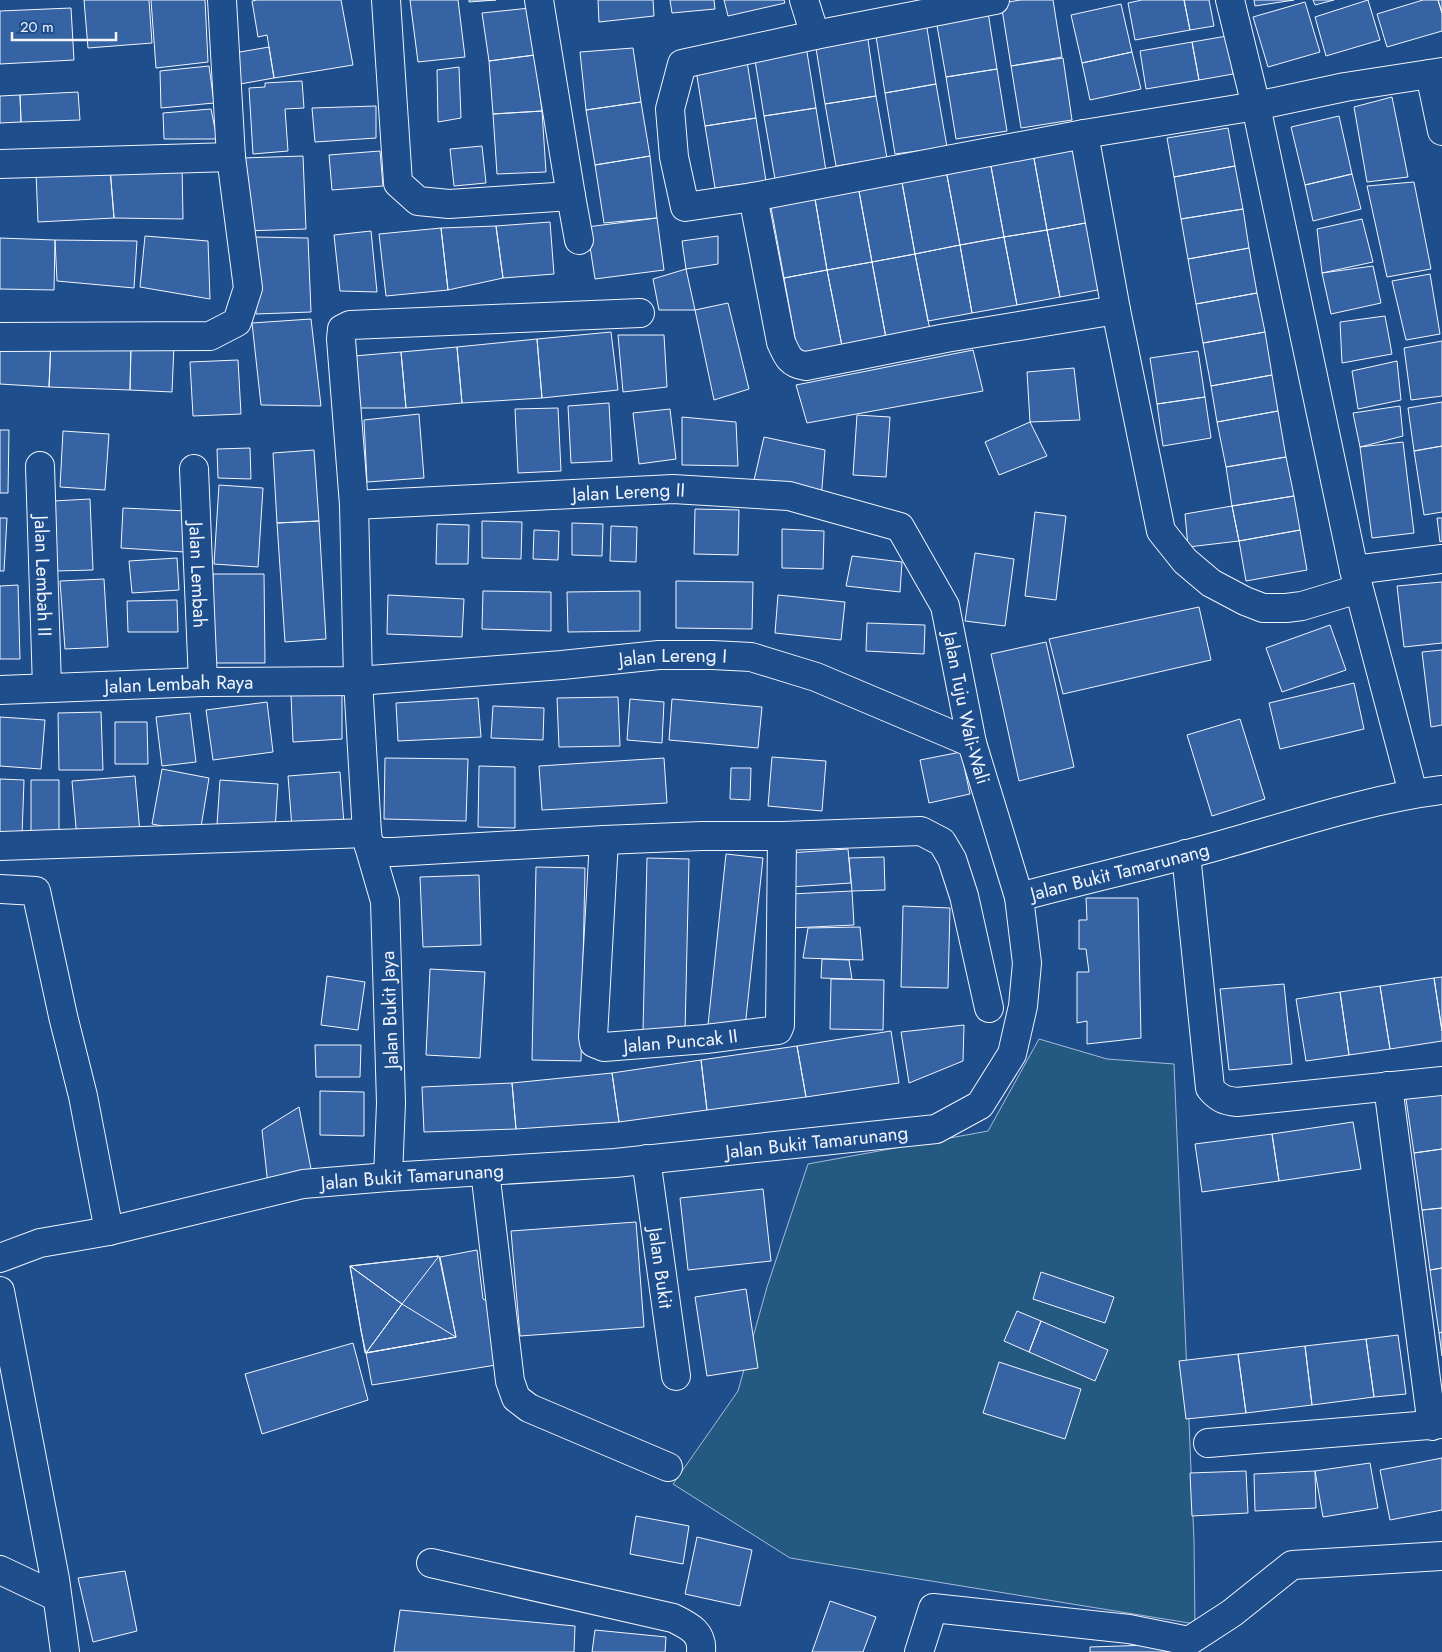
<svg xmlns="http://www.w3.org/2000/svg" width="1442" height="1652" viewBox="0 0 1442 1652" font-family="Jost,sans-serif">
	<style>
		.green { fill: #245a82; stroke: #a8bbd7 }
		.building { fill: #3563a3; stroke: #f2f6ff }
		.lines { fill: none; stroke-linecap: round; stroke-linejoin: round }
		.minor-casing { stroke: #f2f6ff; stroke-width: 30 }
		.minor { stroke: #1f4e8c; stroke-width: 28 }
		.labels { text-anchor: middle; stroke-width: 4; stroke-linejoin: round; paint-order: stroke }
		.street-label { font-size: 19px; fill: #f2f6ff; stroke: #1f4e8c }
	</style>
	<rect width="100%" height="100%" fill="#1f4e8c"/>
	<path class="green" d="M 1039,1039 L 1107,1059 L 1174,1064 L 1194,1541 L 1195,1624 L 790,1558 L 673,1484 L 738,1391 L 767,1287 L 808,1164 L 988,1131 Z"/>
	<path class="building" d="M 84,0 L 149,0 L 152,43 L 88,48 Z
		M 151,0 L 205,0 L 208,62 L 156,68 Z
		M 257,0 L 341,0 L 353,65 L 274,78 L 267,35 L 258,37 L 252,1 Z
		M 410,0 L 458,0 L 465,57 L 418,62 Z
		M 469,0 L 496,0 L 469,2 Z
		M 598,0 L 653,0 L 654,16 L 599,22 Z
		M 670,0 L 714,0 L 715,9 L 672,13 Z
		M 724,0 L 784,0 L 785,3 L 728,16 Z
		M 1021,0 L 1053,0 L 1062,57 L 1011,66 L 1001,3 Z
		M 1142,0 L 1184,0 L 1190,30 L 1135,40 L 1128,3 Z
		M 1184,0 L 1209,0 L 1214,26 L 1190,30 Z
		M 1254,0 L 1294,0 L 1255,6 Z
		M 1313,0 L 1334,0 L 1315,5 Z
		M 1368,0 L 1380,40 L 1326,56 L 1315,17 Z
		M 1423,0 L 1438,0 L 1442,13 L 1442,31 L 1387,47 L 1377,14 Z
		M 1438,0 L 1442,0 L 1442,13 Z
		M 1305,2 L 1320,52 L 1268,67 L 1253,17 Z
		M 1121,4 L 1132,52 L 1082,63 L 1071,15 Z
		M 987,6 L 997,69 L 946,77 L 935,14 Z
		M 71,8 L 74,60 L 0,64 L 0,11 Z
		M 530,8 L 535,55 L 489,61 L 482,13 Z
		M 926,22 L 936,84 L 885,93 L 875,30 Z
		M 867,33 L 876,96 L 825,104 L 815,42 Z
		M 1227,36 L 1233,74 L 1199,80 L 1192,42 Z
		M 1192,42 L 1199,80 L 1146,89 L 1140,51 Z
		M 806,46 L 816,108 L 764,116 L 754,54 Z
		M 269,47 L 274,78 L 240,84 L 234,53 Z
		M 633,48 L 641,102 L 586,110 L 580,52 Z
		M 1132,52 L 1141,89 L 1090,100 L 1082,63 Z
		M 535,55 L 542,111 L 493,114 L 489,61 Z
		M 746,55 L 756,118 L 705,126 L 695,64 Z
		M 1063,58 L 1072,120 L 1021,128 L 1011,66 Z
		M 209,66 L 214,103 L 161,108 L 160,71 Z
		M 459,67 L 461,118 L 438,122 L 437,70 Z
		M 997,69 L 1007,131 L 956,139 L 946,77 Z
		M 302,81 L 304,108 L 285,109 L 288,151 L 253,154 L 249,88 L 265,87 L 265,83 Z
		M 936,84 L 947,147 L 895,154 L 885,93 Z
		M 78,92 L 80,120 L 21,122 L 20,95 Z
		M 20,95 L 21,122 L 0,123 L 0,96 Z
		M 876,96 L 887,158 L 836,166 L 825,104 Z
		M 1392,97 L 1408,177 L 1367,182 L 1354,107 Z
		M 641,102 L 650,156 L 595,165 L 586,110 Z
		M 376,106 L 376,138 L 315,142 L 312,108 Z
		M 816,108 L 826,171 L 775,179 L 764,116 Z
		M 211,109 L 217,139 L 164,139 L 163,113 Z
		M 542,111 L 546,172 L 497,174 L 493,114 Z
		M 1339,116 L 1352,174 L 1305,185 L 1291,127 Z
		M 756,118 L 766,181 L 715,188 L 705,126 Z
		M 1228,128 L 1235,166 L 1174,177 L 1167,138 Z
		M 1077,145 L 1091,222 L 1047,230 L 1033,153 Z
		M 482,146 L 486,183 L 454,186 L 450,149 Z
		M 380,151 L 383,186 L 332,190 L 329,155 Z
		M 1033,153 L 1047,230 L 1004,237 L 990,161 Z
		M 303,156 L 306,229 L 244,231 L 242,158 Z
		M 650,156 L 657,218 L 604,223 L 595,165 Z
		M 990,161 L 1004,237 L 960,245 L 946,170 Z
		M 182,165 L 183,219 L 114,218 L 110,168 Z
		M 1235,166 L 1243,209 L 1181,219 L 1174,177 Z
		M 110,168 L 114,218 L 38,222 L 36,172 Z
		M 946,170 L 960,245 L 915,254 L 901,177 Z
		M 1352,174 L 1361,209 L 1313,221 L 1305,185 Z
		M 901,177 L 915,254 L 872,262 L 858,186 Z
		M 1414,182 L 1431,269 L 1387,277 L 1367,186 Z
		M 858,186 L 872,262 L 827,270 L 814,193 Z
		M 814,193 L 827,270 L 784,278 L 770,202 Z
		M 1243,209 L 1249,248 L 1188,259 L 1181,219 Z
		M 657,218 L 664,270 L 595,279 L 587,227 Z
		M 1362,219 L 1373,262 L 1322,273 L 1317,229 Z
		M 550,222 L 554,274 L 503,278 L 496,226 Z
		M 1091,222 L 1103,289 L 1060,297 L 1047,230 Z
		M 496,226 L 503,278 L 448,290 L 441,228 Z
		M 441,228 L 448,290 L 386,296 L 379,234 Z
		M 1047,230 L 1060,297 L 1017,305 L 1004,237 Z
		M 371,231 L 377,292 L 340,291 L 334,235 Z
		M 145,236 L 208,241 L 210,299 L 140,287 Z
		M 718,236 L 718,264 L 686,269 L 682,241 Z
		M 254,237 L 308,238 L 311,312 L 256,314 Z
		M 1004,237 L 1017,305 L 972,313 L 960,245 Z
		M 0,238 L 55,240 L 54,290 L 0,289 Z
		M 55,240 L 137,241 L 134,288 L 57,281 Z
		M 960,245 L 972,313 L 928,321 L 915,254 Z
		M 1249,248 L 1257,293 L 1196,304 L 1188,259 Z
		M 915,254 L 930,330 L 886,338 L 872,262 Z
		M 872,262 L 886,338 L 842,346 L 827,270 Z
		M 1373,266 L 1381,303 L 1331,314 L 1322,273 Z
		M 686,269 L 695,310 L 659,310 L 653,279 Z
		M 827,270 L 842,346 L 798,354 L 784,278 Z
		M 1430,274 L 1440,334 L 1406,340 L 1392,281 Z
		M 1257,293 L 1265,332 L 1203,343 L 1196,304 Z
		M 728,303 L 749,389 L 714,400 L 695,310 Z
		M 1385,316 L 1392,354 L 1342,363 L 1340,322 Z
		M 311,319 L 321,406 L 261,405 L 252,323 Z
		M 611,332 L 618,390 L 542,398 L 537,339 Z
		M 1265,332 L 1272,375 L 1211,386 L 1203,343 Z
		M 618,335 L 664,335 L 667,387 L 623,392 Z
		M 0,339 L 51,340 L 49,387 L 0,384 Z
		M 537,339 L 542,398 L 462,403 L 457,347 Z
		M 51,340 L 131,344 L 130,390 L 49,387 Z
		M 1442,341 L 1442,396 L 1411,400 L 1404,348 Z
		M 131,344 L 174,345 L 172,392 L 130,390 Z
		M 457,347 L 462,403 L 406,408 L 401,352 Z
		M 973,350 L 983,391 L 807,423 L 796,385 Z
		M 1198,351 L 1205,397 L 1157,404 L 1150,358 Z
		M 401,352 L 406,408 L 356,408 L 354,356 Z
		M 238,360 L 241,414 L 193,416 L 190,362 Z
		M 1397,361 L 1401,400 L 1358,409 L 1352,371 Z
		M 1074,368 L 1080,420 L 1030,422 L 1027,372 Z
		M 1272,375 L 1278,411 L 1217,422 L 1211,386 Z
		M 1205,397 L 1211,438 L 1163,446 L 1157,404 Z
		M 1442,402 L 1442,446 L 1414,451 L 1408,408 Z
		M 609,403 L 612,461 L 571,463 L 568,406 Z
		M 1400,406 L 1403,436 L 1360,447 L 1353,413 Z
		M 558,408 L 561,471 L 518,473 L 515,409 Z
		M 670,409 L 676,459 L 639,464 L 633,413 Z
		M 1278,411 L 1286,457 L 1226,467 L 1217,422 Z
		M 419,414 L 424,478 L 367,482 L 364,420 Z
		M 857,415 L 890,417 L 886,477 L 853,475 Z
		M 682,417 L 736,422 L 738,466 L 682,465 Z
		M 1030,422 L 1047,456 L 999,475 L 985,442 Z
		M 0,430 L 9,430 L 8,493 L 0,493 Z
		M 63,431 L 109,434 L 105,490 L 60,487 Z
		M 764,437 L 825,450 L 821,500 L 752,489 Z
		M 1403,442 L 1414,533 L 1372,538 L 1360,447 Z
		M 1442,446 L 1442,512 L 1424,515 L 1414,451 Z
		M 250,448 L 251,479 L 218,478 L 217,449 Z
		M 314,450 L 319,521 L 277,523 L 273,453 Z
		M 1286,457 L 1294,496 L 1232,506 L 1226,467 Z
		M 219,485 L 263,488 L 258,567 L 214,564 Z
		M 1294,496 L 1300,530 L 1239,541 L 1232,506 Z
		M 90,499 L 93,570 L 56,571 L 53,501 Z
		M 1232,506 L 1239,541 L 1188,547 L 1185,514 Z
		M 123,508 L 187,511 L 185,552 L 121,548 Z
		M 695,509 L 739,510 L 738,555 L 694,554 Z
		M 1035,512 L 1066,516 L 1056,600 L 1025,596 Z
		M 0,518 L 7,518 L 4,571 L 0,571 Z
		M 1437,518 L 1442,518 L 1442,541 L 1440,542 Z
		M 319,521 L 326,639 L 285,642 L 277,523 Z
		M 482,521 L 522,522 L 521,559 L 482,558 Z
		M 572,523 L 603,524 L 602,556 L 572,555 Z
		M 437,524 L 469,525 L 468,564 L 436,564 Z
		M 611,526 L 637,527 L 636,562 L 610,561 Z
		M 782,529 L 824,531 L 823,569 L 782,568 Z
		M 534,530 L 559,531 L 558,560 L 533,559 Z
		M 1300,530 L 1307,570 L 1246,581 L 1239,541 Z
		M 975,553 L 1014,559 L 1005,626 L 965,621 Z
		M 852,556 L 902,562 L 900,592 L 846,586 Z
		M 177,558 L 179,590 L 132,593 L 129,561 Z
		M 213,574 L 264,574 L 265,663 L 213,663 Z
		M 104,579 L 108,647 L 65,649 L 60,581 Z
		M 676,581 L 753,582 L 752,629 L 676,628 Z
		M 1442,582 L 1442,643 L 1404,647 L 1397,586 Z
		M 18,585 L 20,659 L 0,659 L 0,586 Z
		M 483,591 L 551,592 L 551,631 L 482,629 Z
		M 640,591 L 640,631 L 568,632 L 567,592 Z
		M 388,595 L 464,599 L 462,637 L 387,634 Z
		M 778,595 L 845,602 L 841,640 L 775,633 Z
		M 177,600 L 178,632 L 128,632 L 127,601 Z
		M 1199,607 L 1211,660 L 1063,694 L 1049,639 Z
		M 867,623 L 925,625 L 924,654 L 866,651 Z
		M 1330,625 L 1346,670 L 1282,692 L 1266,648 Z
		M 1046,642 L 1074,767 L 1019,781 L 991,654 Z
		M 1442,650 L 1442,725 L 1431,727 L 1422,652 Z
		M 1354,683 L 1364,729 L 1280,749 L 1269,703 Z
		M 342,694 L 342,739 L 293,742 L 291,695 Z
		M 618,697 L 620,746 L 559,747 L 557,698 Z
		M 478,698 L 481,737 L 398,741 L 396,703 Z
		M 630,699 L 664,702 L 662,743 L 627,740 Z
		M 672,699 L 762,707 L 758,748 L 669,740 Z
		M 267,702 L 273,752 L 213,760 L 206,710 Z
		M 493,706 L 544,708 L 543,740 L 491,738 Z
		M 101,712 L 103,770 L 59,770 L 58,713 Z
		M 190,713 L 196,762 L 162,766 L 156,717 Z
		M 0,717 L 45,720 L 41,769 L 0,766 Z
		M 1240,719 L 1265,799 L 1212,816 L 1187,735 Z
		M 115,722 L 147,722 L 148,764 L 115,764 Z
		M 961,752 L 970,794 L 929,803 L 920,760 Z
		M 772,757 L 826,761 L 822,811 L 768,806 Z
		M 385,758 L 468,759 L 466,821 L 384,819 Z
		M 664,758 L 667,803 L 542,810 L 539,766 Z
		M 479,766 L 515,767 L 515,828 L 478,827 Z
		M 731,768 L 751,768 L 750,800 L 730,799 Z
		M 162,769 L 209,778 L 200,833 L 152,824 Z
		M 340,772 L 344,824 L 292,828 L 288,776 Z
		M 135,776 L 140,833 L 77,839 L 72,781 Z
		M 0,779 L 24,780 L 22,836 L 0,835 Z
		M 31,780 L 59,780 L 59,838 L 31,838 Z
		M 220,780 L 278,784 L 275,830 L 217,825 Z
		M 848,849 L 851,883 L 790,887 L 789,853 Z
		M 726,854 L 763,858 L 745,1028 L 708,1025 Z
		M 884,857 L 885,890 L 852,891 L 849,858 Z
		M 647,858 L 689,859 L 685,1032 L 643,1031 Z
		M 536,867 L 585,868 L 581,1061 L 532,1060 Z
		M 479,875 L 481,945 L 423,947 L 420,877 Z
		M 852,891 L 854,925 L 791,928 L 791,894 Z
		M 1086,898 L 1138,898 L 1141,1038 L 1087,1044 L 1087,1021 L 1077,1023 L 1077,972 L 1089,972 L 1086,949 L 1079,949 L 1079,920 L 1087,920 Z
		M 903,906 L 950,908 L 948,988 L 901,987 Z
		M 860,927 L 863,960 L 803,958 L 808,928 Z
		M 822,959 L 849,960 L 852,979 L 821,978 Z
		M 430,969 L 485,972 L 480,1058 L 426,1055 Z
		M 327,976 L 365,982 L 358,1030 L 321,1025 Z
		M 1442,977 L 1442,1031 L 1434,978 Z
		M 1434,978 L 1442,1031 L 1442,1041 L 1390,1049 L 1380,986 Z
		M 831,979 L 884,980 L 883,1030 L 830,1029 Z
		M 1284,984 L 1292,1064 L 1229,1070 L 1220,989 Z
		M 1380,986 L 1390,1049 L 1349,1055 L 1340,992 Z
		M 1340,992 L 1349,1055 L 1306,1061 L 1296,999 Z
		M 964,1025 L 963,1061 L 909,1083 L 901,1032 Z
		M 891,1031 L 899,1083 L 806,1097 L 797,1046 Z
		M 315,1045 L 361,1045 L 360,1077 L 316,1077 Z
		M 797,1046 L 806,1097 L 707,1110 L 701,1060 Z
		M 701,1060 L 707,1110 L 619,1122 L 612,1073 Z
		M 612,1073 L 619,1122 L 516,1129 L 512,1083 Z
		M 512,1083 L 516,1129 L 424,1132 L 422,1087 Z
		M 320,1091 L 364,1092 L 364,1136 L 320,1135 Z
		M 1442,1094 L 1442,1149 L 1414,1153 L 1406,1099 Z
		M 299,1107 L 312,1174 L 268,1185 L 262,1130 Z
		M 1353,1122 L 1361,1169 L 1279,1181 L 1272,1134 Z
		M 1272,1134 L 1279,1181 L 1202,1192 L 1195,1144 Z
		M 1442,1149 L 1442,1208 L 1422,1210 L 1414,1153 Z
		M 763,1189 L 771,1261 L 688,1270 L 680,1198 Z
		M 1442,1208 L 1442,1268 L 1430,1270 L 1422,1210 Z
		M 636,1222 L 644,1327 L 520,1336 L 511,1231 Z
		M 477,1250 L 483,1299 L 487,1301 L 496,1365 L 372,1385 L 366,1353 L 456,1337 L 440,1257 Z
		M 439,1256 L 456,1337 L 365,1353 L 350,1266 Z
		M 439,1256 L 402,1304 L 350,1266 L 384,1262 Z
		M 350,1266 L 402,1304 L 366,1353 L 361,1331 Z
		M 1442,1268 L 1442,1332 L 1439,1333 L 1430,1270 Z
		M 1041,1272 L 1114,1297 L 1105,1323 L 1033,1299 Z
		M 746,1289 L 758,1368 L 707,1376 L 695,1297 Z
		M 402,1304 L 456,1337 L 366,1353 Z
		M 1017,1311 L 1041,1321 L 1029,1352 L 1004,1341 Z
		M 1041,1321 L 1108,1350 L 1095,1381 L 1029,1352 Z
		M 1442,1332 L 1442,1356 L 1439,1333 Z
		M 1398,1335 L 1406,1394 L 1374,1397 L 1366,1339 Z
		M 1366,1339 L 1374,1397 L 1312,1405 L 1305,1346 Z
		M 353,1343 L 368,1400 L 262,1434 L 245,1374 Z
		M 1305,1346 L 1312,1405 L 1246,1413 L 1238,1354 Z
		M 1238,1354 L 1246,1413 L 1186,1419 L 1179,1361 Z
		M 999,1362 L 1081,1389 L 1065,1439 L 983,1413 Z
		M 1442,1458 L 1442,1510 L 1390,1520 L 1380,1470 Z
		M 1370,1463 L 1378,1508 L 1323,1517 L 1315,1471 Z
		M 1246,1471 L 1248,1513 L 1192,1516 L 1190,1473 Z
		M 1315,1471 L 1316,1508 L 1255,1511 L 1254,1474 Z
		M 636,1516 L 689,1526 L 683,1564 L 630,1554 Z
		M 697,1537 L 752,1550 L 740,1606 L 685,1594 Z
		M 125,1571 L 137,1631 L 93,1642 L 78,1578 Z
		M 830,1601 L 876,1617 L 863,1652 L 812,1652 Z
		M 400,1610 L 575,1626 L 574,1652 L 394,1652 Z
		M 595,1630 L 666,1637 L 665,1652 L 592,1652 Z
		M 1180,1644 L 1181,1652 L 1090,1652 L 1090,1647 Z"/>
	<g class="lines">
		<defs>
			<g id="minor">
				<path d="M 386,0 L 398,183 L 418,201 L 449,204 L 571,196 L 539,0"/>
				<path d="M 804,0 L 815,35"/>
				<path d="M 995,0 L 815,35 L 682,64 L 670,109 L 674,157 L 685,207 L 753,197 L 1084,134 L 1256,106 L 1345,87 L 1442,72"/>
				<path d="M 1230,0 L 1256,106 L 1354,570 L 1413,793"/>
				<path d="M 1430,74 L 1442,131"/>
				<path d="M 1084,134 L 1116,310 L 1161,531 L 1185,561 L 1211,583 L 1245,601 L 1263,608 L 1286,608 L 1302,606 L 1358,589"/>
				<path d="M 0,164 L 231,157"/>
				<path d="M 571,196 L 579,240"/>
				<path d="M 753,197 L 781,342 C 787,356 790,364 806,366 L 946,338 L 1116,310"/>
				<path d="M 0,337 L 210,336 L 237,322 L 248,288 L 231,157 L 222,0"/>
				<path id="s1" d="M 40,466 L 47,687"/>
				<path id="s2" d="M 194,469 L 203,682"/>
				<path id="s3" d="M 354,505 L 673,489 L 789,496 L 900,527 L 945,606 L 972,743 L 1019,897"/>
				<path d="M 1354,570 L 1442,559"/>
				<path id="s4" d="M 0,690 L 203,682 L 358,681 L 562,665 L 659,655 L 712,655 L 751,657 L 816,677 L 972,743"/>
				<path id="s5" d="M 604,840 L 593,1037 L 594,1043 L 604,1047 L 706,1039 L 778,1030 L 780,1025 L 782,836"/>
				<path d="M 0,846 L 367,833"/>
				<path d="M 369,846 L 380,852 L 393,852 L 604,840 L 702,836 L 782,836 L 921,831 L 942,842 L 952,859 L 964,896 L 989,1008"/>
				<path d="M 1186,854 L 1210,1088 C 1218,1098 1225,1101 1237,1102 L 1442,1081"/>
				<path d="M 0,889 L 36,891 L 63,1016 L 83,1096 L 109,1231"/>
				<path d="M 1388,1086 L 1432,1426"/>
				<path id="s6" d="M 646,1159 L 676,1376"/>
				<path d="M 485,1171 L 510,1381 L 516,1398 L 529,1408 L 668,1467"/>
				<path d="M 388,1177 L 391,1103 L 385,901 L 369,846 L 367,833 L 358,681 L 354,505 L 341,339 L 342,329 L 350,325 L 640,313"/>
				<path id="s7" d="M 0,1258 L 40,1243 L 109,1231 L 303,1184 L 388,1177 L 615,1163 L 936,1129 L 980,1105 L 1012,1054 L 1023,1006 L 1027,963 L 1019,897 C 1086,879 1154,864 1221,845 C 1293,825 1368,799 1442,790"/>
				<path d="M 0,1291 L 55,1579 L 65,1652"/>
				<path d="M 1208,1443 L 1442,1424"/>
				<path d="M 431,1563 L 673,1618 C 689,1626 703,1632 701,1652"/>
				<path d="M 0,1570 L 57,1597"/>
				<path d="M 919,1652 L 933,1608 L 1129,1629 L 1189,1641 L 1232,1613 L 1292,1565 L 1442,1556"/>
			</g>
		</defs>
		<use href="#minor" class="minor-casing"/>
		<use href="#minor" class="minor"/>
	</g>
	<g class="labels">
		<g class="street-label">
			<text dy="7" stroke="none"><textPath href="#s3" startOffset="275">Jalan Lereng II</textPath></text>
			<text dy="7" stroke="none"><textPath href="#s1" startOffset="110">Jalan Lembah II</textPath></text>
			<text dy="7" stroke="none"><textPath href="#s2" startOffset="106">Jalan Lembah</textPath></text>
			<text dy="7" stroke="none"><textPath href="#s4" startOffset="674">Jalan Lereng I</textPath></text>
			<text dy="7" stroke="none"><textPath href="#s4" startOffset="179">Jalan Lembah Raya</textPath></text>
			<text dy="7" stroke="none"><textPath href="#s3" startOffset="746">Jalan Tuju Wali-Wali</textPath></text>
			<text dy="7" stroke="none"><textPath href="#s7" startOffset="1321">Jalan Bukit Tamarunang</textPath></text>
			<text transform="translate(389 1010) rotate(-92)" y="7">Jalan Bukit Jaya</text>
			<text dy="7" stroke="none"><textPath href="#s5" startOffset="291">Jalan Puncak II</textPath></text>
			<text dy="7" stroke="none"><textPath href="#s7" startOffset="828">Jalan Bukit Tamarunang</textPath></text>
			<text dy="7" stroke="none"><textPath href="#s7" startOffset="422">Jalan Bukit Tamarunang</textPath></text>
			<text dy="7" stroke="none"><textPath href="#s6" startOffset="110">Jalan Bukit</textPath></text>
		</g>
	</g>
	<path d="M12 32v8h104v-8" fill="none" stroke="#f2f6ff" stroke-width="2.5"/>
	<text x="20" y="32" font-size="15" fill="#f2f6ff" stroke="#1f4e8c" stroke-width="4" paint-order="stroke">20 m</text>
</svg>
